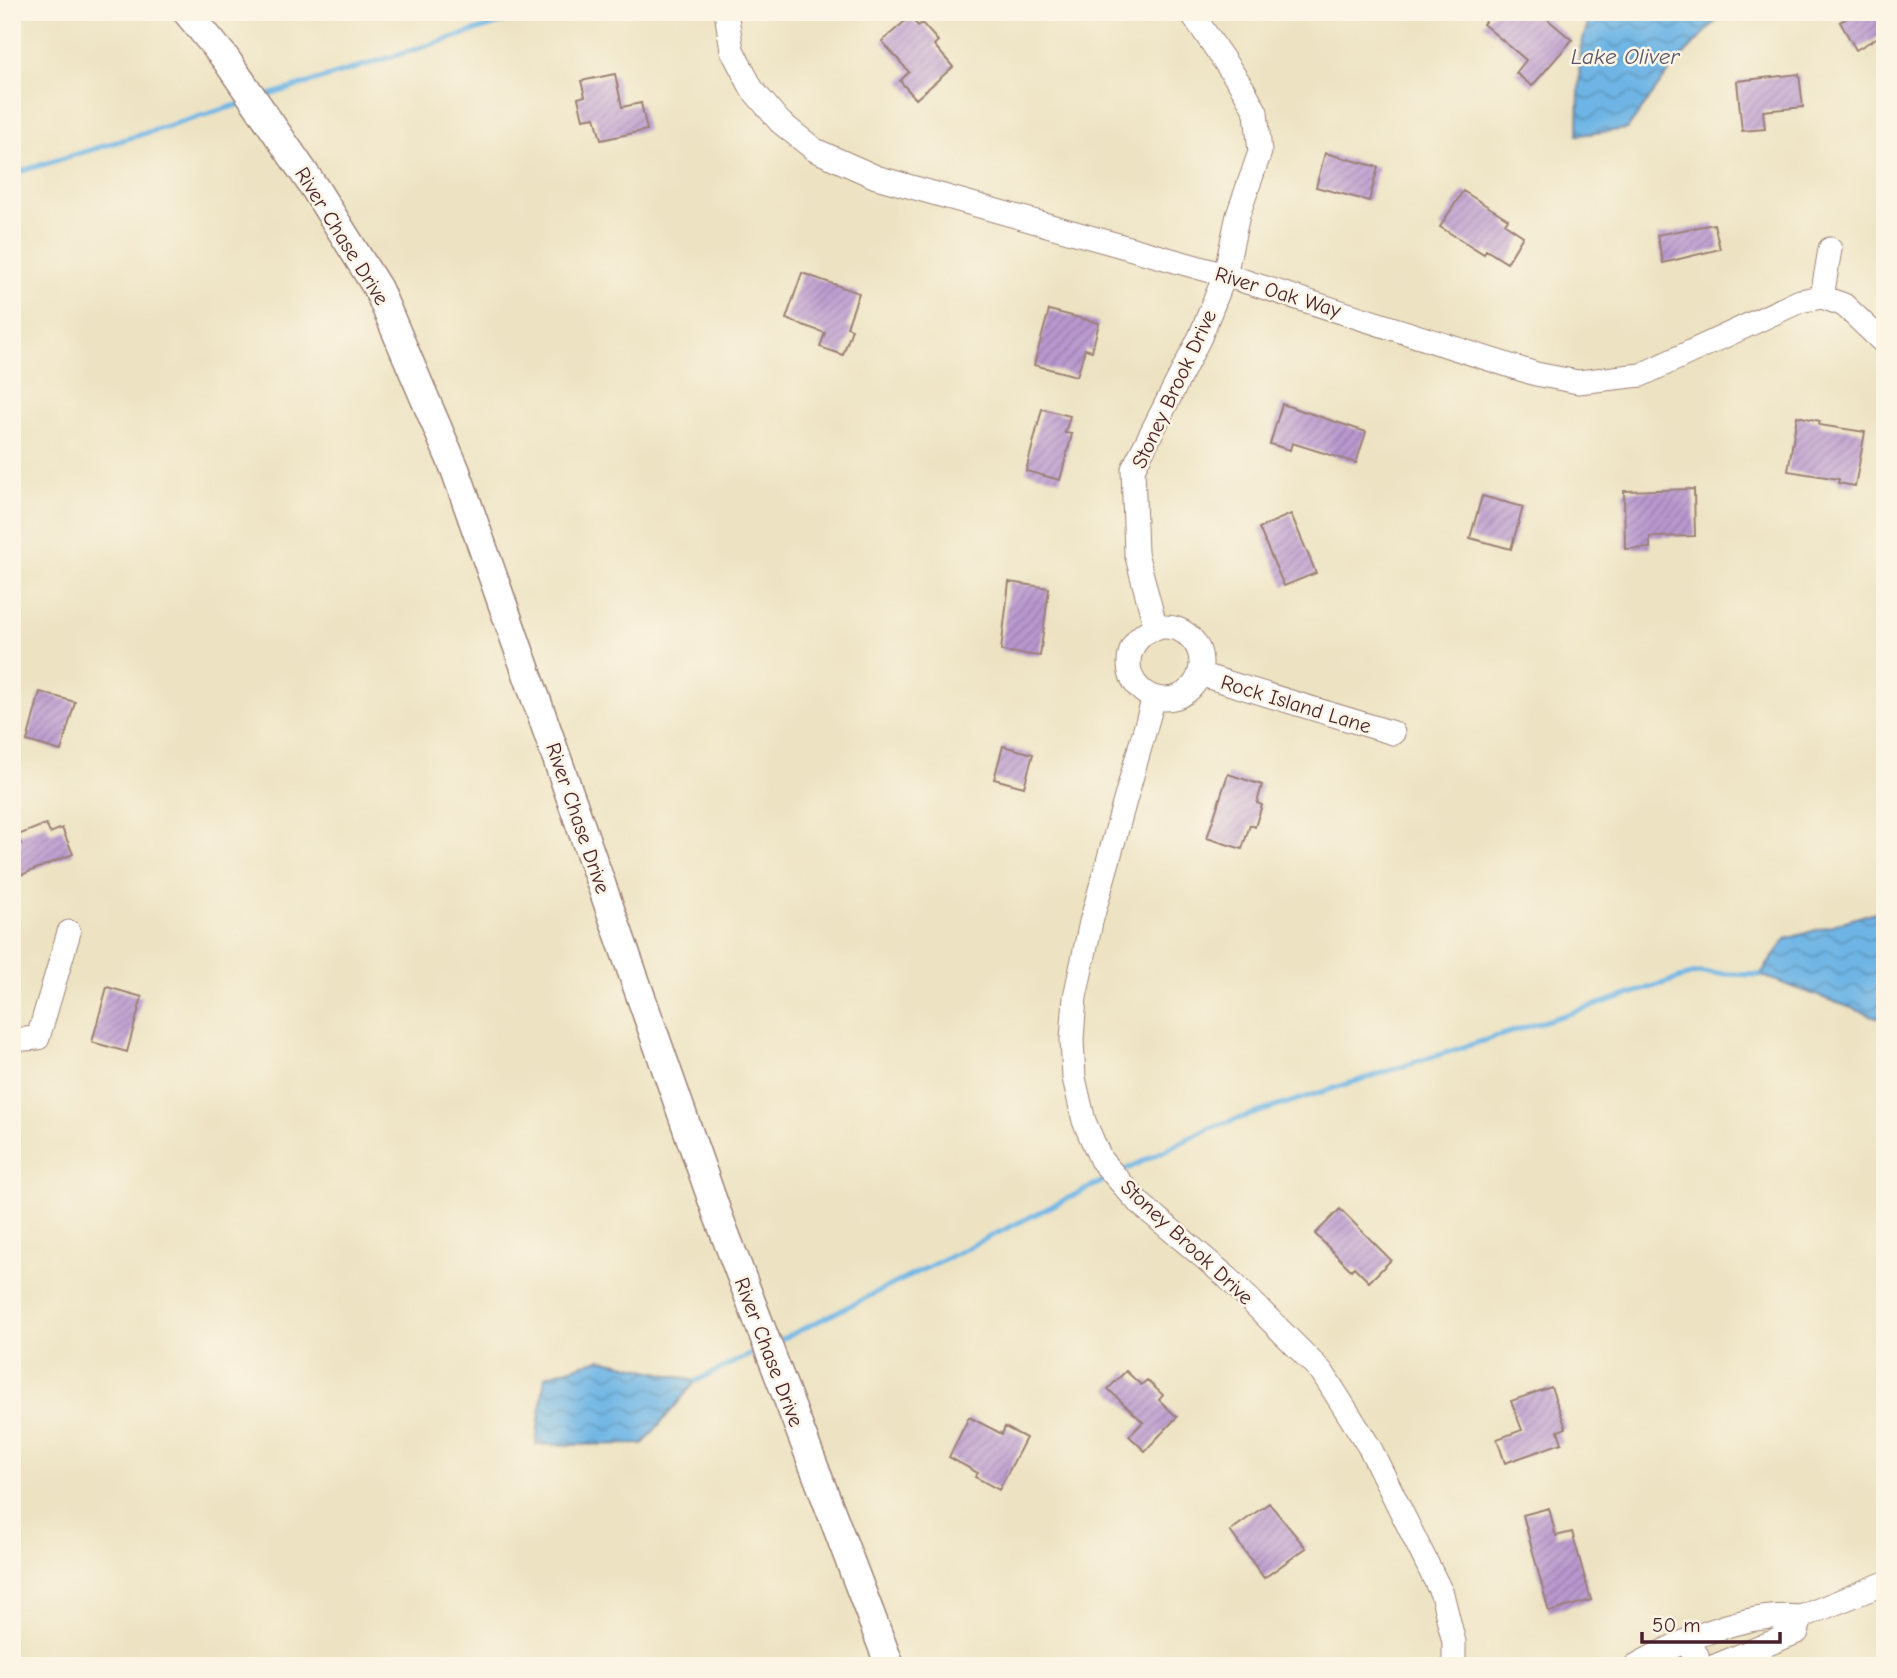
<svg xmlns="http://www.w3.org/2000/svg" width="1897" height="1678" viewBox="0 0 1897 1678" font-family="'Comic Neue',sans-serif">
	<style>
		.water { fill: url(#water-waves); stroke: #5c6a88; stroke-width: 2 }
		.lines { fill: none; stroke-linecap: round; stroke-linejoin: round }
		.stream { stroke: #6eb5e5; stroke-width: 5 }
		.building { fill: url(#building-hatch) }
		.minor-casing { stroke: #9c8177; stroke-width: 25 }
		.tertiary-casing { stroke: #9c8177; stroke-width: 31 }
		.minor { stroke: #fff; stroke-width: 23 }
		.tertiary { stroke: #fff; stroke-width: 28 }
		.labels { text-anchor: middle; stroke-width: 5; stroke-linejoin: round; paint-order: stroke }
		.street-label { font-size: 21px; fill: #4a1f2b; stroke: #fcf5e5 }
		.water-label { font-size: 23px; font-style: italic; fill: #57546c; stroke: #fcf5e5 }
	</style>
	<defs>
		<pattern id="water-waves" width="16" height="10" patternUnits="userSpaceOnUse" patternTransform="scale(1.75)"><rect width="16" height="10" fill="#6eb5e5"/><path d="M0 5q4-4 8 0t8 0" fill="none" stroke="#5c93ba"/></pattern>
		<pattern id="building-hatch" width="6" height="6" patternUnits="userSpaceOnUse" patternTransform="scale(1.75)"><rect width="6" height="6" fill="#b998cf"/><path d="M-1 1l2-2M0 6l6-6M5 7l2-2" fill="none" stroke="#987ba8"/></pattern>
	</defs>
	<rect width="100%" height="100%" fill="#fcf5e5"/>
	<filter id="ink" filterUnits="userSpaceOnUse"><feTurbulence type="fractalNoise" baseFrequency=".0143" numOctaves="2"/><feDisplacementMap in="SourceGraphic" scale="14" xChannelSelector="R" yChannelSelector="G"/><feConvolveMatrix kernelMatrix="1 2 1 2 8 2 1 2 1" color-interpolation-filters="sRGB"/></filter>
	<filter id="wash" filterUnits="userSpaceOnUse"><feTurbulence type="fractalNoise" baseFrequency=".00686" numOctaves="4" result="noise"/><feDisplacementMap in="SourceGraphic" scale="28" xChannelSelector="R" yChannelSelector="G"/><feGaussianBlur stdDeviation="1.57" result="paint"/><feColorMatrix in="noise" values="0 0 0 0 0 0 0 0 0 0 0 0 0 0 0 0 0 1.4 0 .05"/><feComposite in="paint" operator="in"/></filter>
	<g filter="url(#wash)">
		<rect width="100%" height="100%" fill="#ede3c3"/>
		<path class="water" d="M 1591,12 L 1725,12 L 1675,64 L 1627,129 L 1578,135 L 1580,51 Z
			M 1885,909 L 1885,1020 L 1760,975 L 1786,939 Z
			M 600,1359 L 696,1381 L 643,1444 L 536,1445 L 545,1376 Z"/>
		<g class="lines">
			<path class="stream" d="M 263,97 L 535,12
				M 12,174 L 247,102
				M 1119,1173 L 1212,1127 L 1696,973 L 1760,975
				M 774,1343 L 1107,1179
				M 696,1381 L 759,1350"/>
		</g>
		<g id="blocks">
			<path class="building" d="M 1493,12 L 1539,12 L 1572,40 L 1532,86 L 1516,73 L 1526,60 L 1483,24 Z
				M 1858,12 L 1885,12 L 1885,33 L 1856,50 L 1840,22 Z
				M 910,17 L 918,26 L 922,23 L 938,41 L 934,45 L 953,67 L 916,99 L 900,81 L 909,72 L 882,41 Z
				M 615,74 L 622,107 L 641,103 L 647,130 L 601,140 L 595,117 L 583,119 L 578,98 L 585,96 L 581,81 Z
				M 1799,74 L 1803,107 L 1763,111 L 1765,129 L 1742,131 L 1737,81 Z
				M 1325,153 L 1378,167 L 1369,201 L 1316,187 Z
				M 1463,191 L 1508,219 L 1505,224 L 1523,236 L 1507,263 L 1486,250 L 1484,254 L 1440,227 Z
				M 1714,224 L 1720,249 L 1663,263 L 1657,235 Z
				M 802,273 L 859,293 L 847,327 L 852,329 L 843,355 L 820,347 L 825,333 L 786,319 Z
				M 1049,310 L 1099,323 L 1092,351 L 1085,349 L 1077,376 L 1034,365 Z
				M 1282,404 L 1366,432 L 1356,463 L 1292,443 L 1290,450 L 1270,444 Z
				M 1042,409 L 1070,416 L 1065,433 L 1072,434 L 1060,480 L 1026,471 Z
				M 1797,416 L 1820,421 L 1819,425 L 1865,432 L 1855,486 L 1838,483 L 1839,479 L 1788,471 Z
				M 1694,489 L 1695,536 L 1650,537 L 1650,548 L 1625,549 L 1624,491 Z
				M 1482,496 L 1523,507 L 1511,549 L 1470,538 Z
				M 1291,514 L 1316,573 L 1284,586 L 1259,528 Z
				M 1009,582 L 1049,588 L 1040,656 L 1001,651 Z
				M 40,692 L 75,702 L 61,751 L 27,741 Z
				M 1003,746 L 1033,754 L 1024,787 L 994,779 Z
				M 1228,774 L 1262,785 L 1257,803 L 1262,805 L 1255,827 L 1250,825 L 1242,849 L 1207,838 Z
				M 46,824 L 50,833 L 62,828 L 73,854 L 19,876 L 12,858 L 12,848 L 21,844 L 18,835 Z
				M 107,987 L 142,997 L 127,1052 L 92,1042 Z
				M 1340,1209 L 1391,1260 L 1369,1282 L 1354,1267 L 1351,1270 L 1315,1234 Z
				M 1126,1371 L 1141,1385 L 1147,1380 L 1163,1395 L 1159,1400 L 1177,1417 L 1145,1451 L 1129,1436 L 1143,1422 L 1108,1389 Z
				M 1551,1387 L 1566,1428 L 1558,1431 L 1562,1443 L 1505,1463 L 1497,1439 L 1522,1430 L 1511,1401 Z
				M 969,1417 L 1002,1434 L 1005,1427 L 1026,1438 L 999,1490 L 975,1477 L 978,1473 L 949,1457 Z
				M 1269,1503 L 1306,1548 L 1264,1578 L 1230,1531 Z
				M 1549,1508 L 1556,1536 L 1572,1532 L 1591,1600 L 1549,1612 L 1523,1515 Z"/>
		</g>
	</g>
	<g filter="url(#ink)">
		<use href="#blocks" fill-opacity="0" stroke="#9c8177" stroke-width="2"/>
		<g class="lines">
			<defs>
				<path id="minor" d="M 726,12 L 732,50 L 752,89 L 780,122 L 815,150 L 876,177 L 1225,275 L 1536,374 L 1578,382 L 1641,375 L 1800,301 L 1822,297 L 1844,305 L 1885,344
					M 1822,297 L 1830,249
					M1129 663a36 36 0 1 1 72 0a36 36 0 1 1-72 0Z
					M 1156,629 L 1136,553 L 1133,469 L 1200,337 L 1225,275 L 1238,215 L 1260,152 L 1256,112 L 1244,90 L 1191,12
					M 1199,674 L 1393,733
					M 1154,697 L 1091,922 L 1075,997 L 1072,1040 L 1074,1078 L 1084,1121 L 1101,1160 L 1138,1202 L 1228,1278 L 1322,1372 L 1370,1448 L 1442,1594 L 1454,1642 L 1454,1666
					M 12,1040 L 38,1038 L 69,932
					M 1801,1617 L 1885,1583
					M 1684,1643 L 1697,1655 L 1698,1666
					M 1635,1666 C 1682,1640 1746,1611 1801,1617 L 1797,1632 L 1715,1666"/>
				<path id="tertiary" d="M 187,12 L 225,58 L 316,190 L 378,289 L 455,469 L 717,1213 L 890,1666"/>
			</defs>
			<use href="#minor" class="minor-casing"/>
			<use href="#tertiary" class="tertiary-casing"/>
			<use href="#minor" class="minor"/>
			<use href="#tertiary" class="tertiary"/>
		</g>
	</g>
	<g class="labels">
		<g class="street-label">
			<text transform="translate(342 236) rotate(58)" y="7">River Chase Drive</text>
			<text transform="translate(1278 292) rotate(17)" y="7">River Oak Way</text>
			<text transform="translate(1174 389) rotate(-65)" y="7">Stoney Brook Drive</text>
			<text transform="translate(1296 704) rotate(17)" y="7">Rock Island Lane</text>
			<text transform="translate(578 818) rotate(71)" y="7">River Chase Drive</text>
			<text transform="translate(1187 1242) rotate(43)" y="7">Stoney Brook Drive</text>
			<text transform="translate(769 1352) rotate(69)" y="7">River Chase Drive</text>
		</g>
		<g class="water-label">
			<text x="1625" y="64">Lake Oliver</text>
		</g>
	</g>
	<rect width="1897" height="1678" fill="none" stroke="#fcf5e5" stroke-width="42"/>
	<path d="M1642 1632v10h138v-10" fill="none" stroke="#4a1f2b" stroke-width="3.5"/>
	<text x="1652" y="1632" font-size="21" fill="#4a1f2b" stroke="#fcf5e5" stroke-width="5" paint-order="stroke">50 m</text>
</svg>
